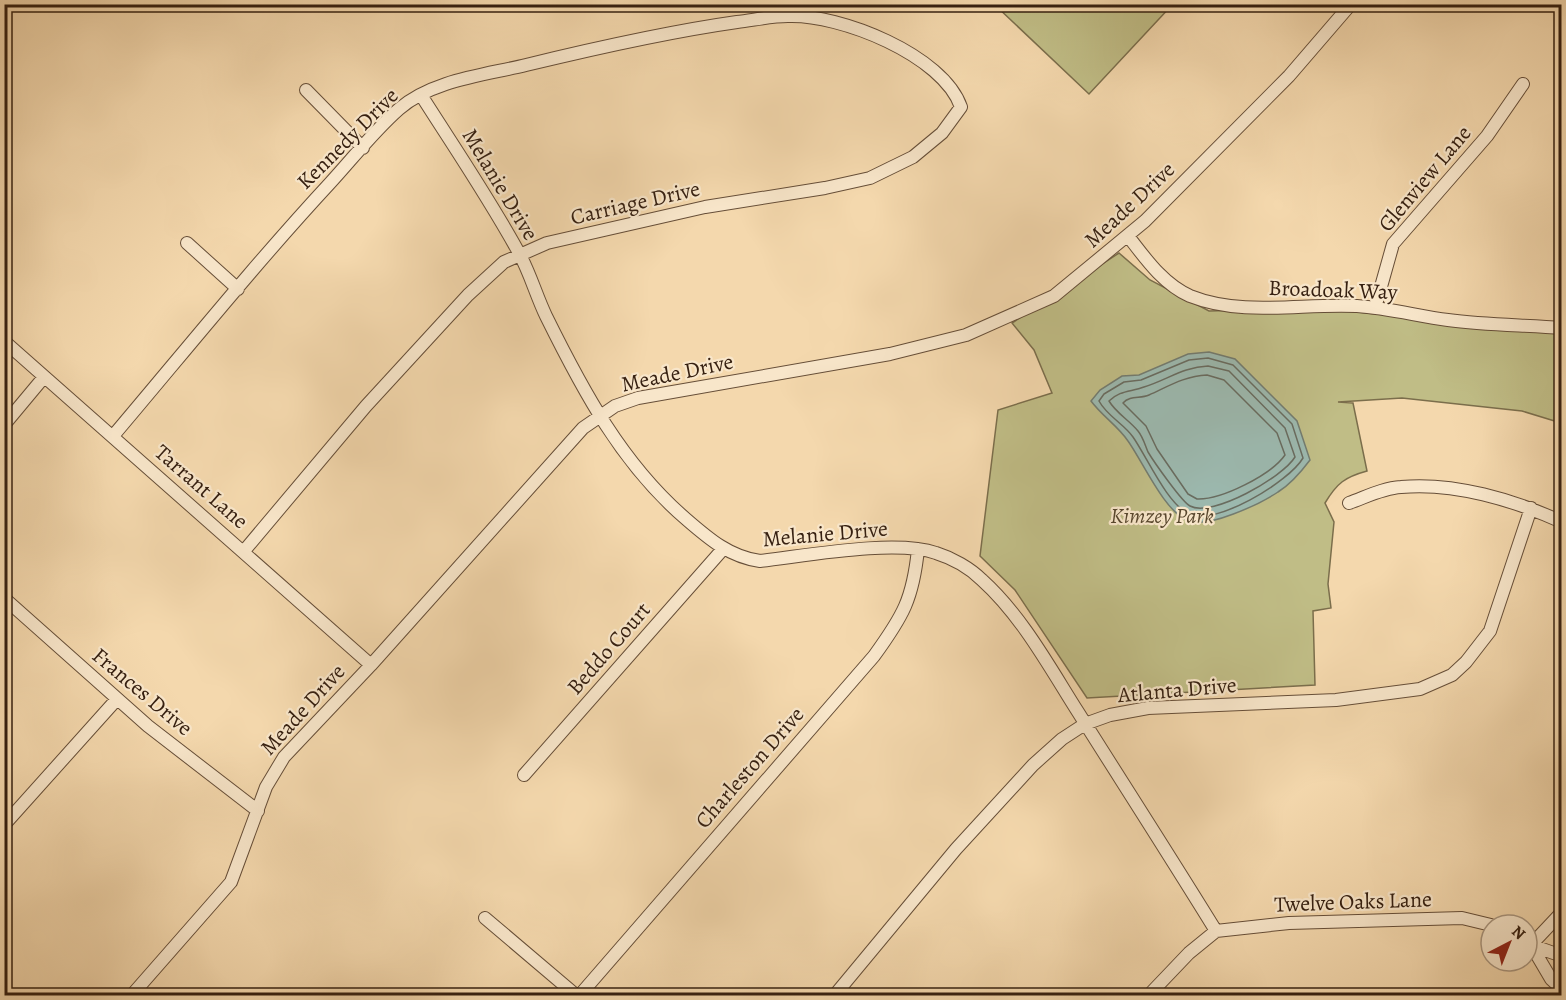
<svg xmlns="http://www.w3.org/2000/svg" width="1566" height="1000" viewBox="0 0 1566 1000" font-family="Alegreya,serif">
	<style>
		.green { fill: #c0bd86; stroke: #7b6e4c; stroke-width: 1.5 }
		.water { fill: #9cb9af; stroke: #737c70; stroke-width: 1.5 }
		.lines { fill: none; stroke-linecap: round; stroke-linejoin: round }
		.shore { stroke: #696c60; stroke-width: 1.5 }
		.minor-casing { stroke: #664e38; stroke-width: 14 }
		.minor { stroke: #f8e6ca; stroke-width: 12 }
		.labels { text-anchor: middle; stroke-width: 4.5; stroke-linejoin: round; paint-order: stroke }
		.street-label { font-size: 22px; fill: #362011; stroke: #f8e6ca }
		.park-label { font-size: 22px; font-style: italic; fill: #58472e; stroke: #f8e6ca }
	</style>
	<rect width="100%" height="100%" fill="#f4d8ad"/>
	<filter id="stains"><feTurbulence type="fractalNoise" baseFrequency=".00333" numOctaves="4"/><feColorMatrix values="0 0 0 0 .2 0 0 0 0 .09 0 0 0 0 .02 0 0 0 .5 -.17"/></filter>
	<radialGradient id="worn" r=".72"><stop offset=".6" stop-color="#630" stop-opacity="0"/><stop offset="1" stop-color="#630" stop-opacity=".3"/></radialGradient>
	<path class="green" d="M 995,5 L 1172,5 L 1089,94 Z
		M 1119,253 L 1150,280 L 1209,311 L 1321,308 L 1561,334 L 1561,423 L 1522,411 L 1402,398 L 1338,402 L 1353,403 L 1367,471 C 1345,477 1337,483 1325,503 L 1334,522 L 1328,584 L 1331,608 L 1313,611 L 1315,685 L 1087,698 L 1015,590 L 980,556 L 998,410 L 1052,393 L 1034,350 L 1012,323 Z"/>
	<path class="water" d="M 1209,352 L 1235,359 L 1297,421 L 1310,460 C 1301,472 1291,484 1278,492 C 1260,504 1207,529 1188,521 C 1164,511 1143,462 1128,441 C 1118,426 1102,416 1091,401 L 1100,390 L 1122,376 L 1139,375 L 1188,354 Z"/>
	<g class="lines">
		<path class="shore" d="M 1208,358 L 1233,365 L 1292,424 L 1303,458 C 1289,482 1214,527 1189,514 C 1167,504 1147,457 1133,437 C 1124,424 1107,416 1099,401 L 1104,394 L 1124,382 L 1141,380 L 1189,360 Z
			M 1208,366 L 1229,371 L 1285,428 L 1295,457 C 1283,477 1212,518 1190,506 C 1182,502 1154,462 1148,452 C 1145,445 1143,437 1138,431 C 1129,420 1116,413 1109,401 C 1120,390 1131,392 1144,387 C 1167,380 1183,367 1208,366 Z
			M 1207,375 L 1224,380 L 1277,433 L 1285,455 C 1271,475 1221,500 1197,499 L 1188,494 L 1157,449 L 1146,426 L 1123,403 C 1130,395 1140,399 1149,395 C 1169,386 1185,376 1207,375 Z"/>
		<defs>
			<path id="minor" d="M 306,90 L 363,148
				M 421,95 C 454,147 489,198 519,253 C 530,273 536,295 546,316 C 583,391 622,464 686,519 C 709,539 730,557 760,561 C 805,556 895,539 936,553 C 952,558 970,568 982,580 C 1022,616 1050,668 1078,712 C 1124,785 1171,858 1216,931
				M 1128,236 C 1145,258 1163,284 1190,296 C 1243,317 1302,303 1357,306 C 1388,308 1418,316 1448,320 C 1485,325 1524,325 1562,328
				M 187,243 L 238,289
				M 1375,308 L 1393,244 L 1487,136 L 1523,84
				M 4,341 L 371,665
				M 4,425 L 44,377
				M 113,436 C 185,351 255,264 331,182 C 353,158 374,131 399,109 C 432,80 485,75 526,65 C 596,48 666,32 737,22 C 754,20 771,16 788,16 C 840,14 943,55 961,107 L 942,133 L 913,157 L 870,178 L 825,188 L 705,207 L 547,243 L 504,262 L 468,295 L 366,406 L 244,551
				M 1349,503 C 1366,497 1383,488 1401,487 C 1454,482 1514,500 1562,522
				M 4,598 L 148,726 L 258,811
				M 524,775 L 723,549
				M 4,825 L 117,699
				M 485,918 L 577,996
				M 1216,931 L 1289,923 L 1462,918 L 1491,925
				M 1528,944 L 1562,956
				M 1531,945 L 1551,979 L 1562,989
				M 1531,945 L 1562,912
				M 131,996 L 231,882 L 266,787 L 284,757 L 371,665 L 583,428 L 615,406 L 638,398 L 890,354 L 966,335 L 1054,296 L 1145,221 L 1289,76 L 1351,4
				M 579,996 L 874,656 C 903,616 913,599 918,549
				M 834,996 L 956,849 L 1033,765 L 1062,739 L 1085,724 L 1110,715 L 1148,708 L 1336,700 L 1420,689 L 1452,675 L 1466,662 L 1490,631 L 1531,508
				M 1148,996 L 1189,953 L 1216,931"/>
		</defs>
		<use href="#minor" class="minor-casing"/>
		<use href="#minor" class="minor"/>
	</g>
	<g class="labels">
		<g class="street-label">
			<text transform="translate(347 138) rotate(-45)" y="8">Kennedy Drive</text>
			<text transform="translate(1424 178) rotate(-50)" y="8">Glenview Lane</text>
			<text transform="translate(501 184) rotate(59)" y="8">Melanie Drive</text>
			<text transform="translate(635 202) rotate(-13)" y="8">Carriage Drive</text>
			<text transform="translate(1129 204) rotate(-43)" y="8">Meade Drive</text>
			<text transform="translate(1333 289) rotate(2)" y="8">Broadoak Way</text>
			<text transform="translate(677 372) rotate(-12)" y="8">Meade Drive</text>
			<text transform="translate(202 486) rotate(41)" y="8">Tarrant Lane</text>
			<text transform="translate(825 533) rotate(-5)" y="8">Melanie Drive</text>
			<text transform="translate(608 648) rotate(-49)" y="8">Beddo Court</text>
			<text transform="translate(1177 689) rotate(-5)" y="8">Atlanta Drive</text>
			<text transform="translate(143 691) rotate(40)" y="8">Frances Drive</text>
			<text transform="translate(302 709) rotate(-48)" y="8">Meade Drive</text>
			<text transform="translate(749 767) rotate(-49)" y="8">Charleston Drive</text>
			<text transform="translate(1353 901) rotate(-2)" y="8">Twelve Oaks Lane</text>
		</g>
		<g class="park-label">
			<text x="1162" y="523">Kimzey Park</text>
		</g>
	</g>
	<rect width="1566" height="1000" fill="none" stroke="#f4d8ad" stroke-width="24"/>
	<rect x="6" y="6" width="1554" height="988" fill="none" stroke="#362011" stroke-width="3"/>
	<rect x="12" y="12" width="1542" height="976" fill="none" stroke="#362011" stroke-width="1.5"/>
	<g transform="translate(1509 943) rotate(42)"><circle r="28" fill="#f8e6ca" stroke="#aa9780" stroke-width="1.5"/>
	<path d="M0-4.5L10 22L0 15L-10 22Z" fill="#8f2418"/>
	<text y="-9" font-size="16" font-weight="bold" text-anchor="middle" fill="#362011">N</text>
	</g>
	<rect width="100%" height="100%" filter="url(#stains)"/>
	<rect width="100%" height="100%" fill="url(#worn)"/>
</svg>
